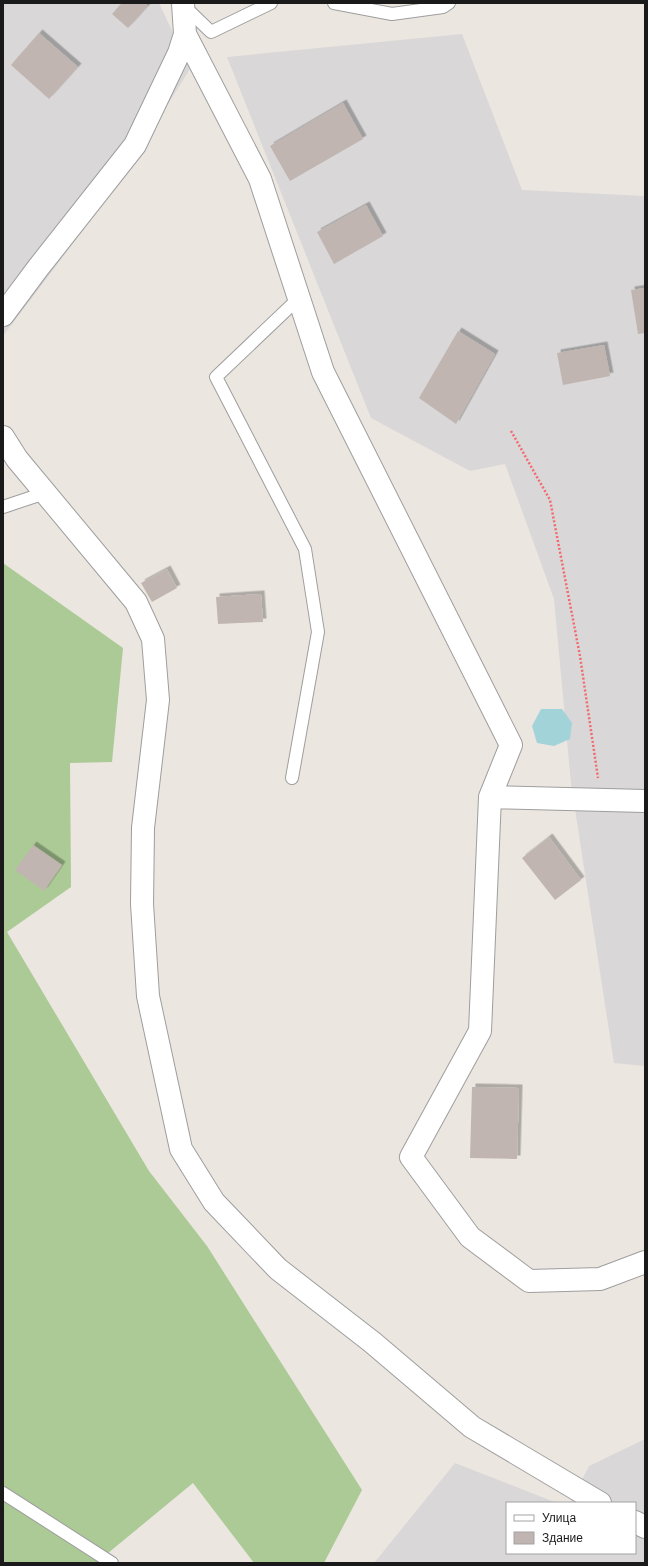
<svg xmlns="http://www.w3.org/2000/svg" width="648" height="1566" viewBox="0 0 648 1566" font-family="Barlow,sans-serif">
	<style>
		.residential { fill: #d9d7d8 }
		.forest { fill: #acca96 }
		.water { fill: #a2d3d8 }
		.building { fill: #c0b5b0; filter: url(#shadow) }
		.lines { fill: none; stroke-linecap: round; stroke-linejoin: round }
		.lane-casing { stroke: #9e9e9e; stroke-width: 14 }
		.street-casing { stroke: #9e9e9e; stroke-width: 24 }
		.path { stroke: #f36a6e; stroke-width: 2.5; stroke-dasharray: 2 2; stroke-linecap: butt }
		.lane { stroke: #fff; stroke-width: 12 }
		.street { stroke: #fff; stroke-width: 22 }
	</style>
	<defs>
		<filter id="shadow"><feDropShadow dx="3.5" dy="-3.5" stdDeviation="0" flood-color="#0004"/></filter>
	</defs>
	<rect width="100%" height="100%" fill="#ece6e0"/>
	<path class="residential" d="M 3,3 L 159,3 L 190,69 L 116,187 L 3,336 Z
		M 462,34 L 522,190 L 645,196 L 645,1066 L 614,1063 L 571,783 L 554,599 L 505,464 L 470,471 L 371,418 L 227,57 Z
		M 645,1439 L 645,1563 L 374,1563 L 455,1463 L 557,1503 L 507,1503 L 507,1553 L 635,1553 L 635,1503 L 570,1503 L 589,1466 Z"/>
	<path class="forest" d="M 3,563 L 123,648 L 112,762 L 70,763 L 71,887 L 7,932 L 149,1171 L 207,1246 L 362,1490 L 324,1563 L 254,1563 L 193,1483 L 96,1563 L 3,1563 Z"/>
	<path class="water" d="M 541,709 L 562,709 L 572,723 L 570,739 L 554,746 L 537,743 L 532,726 Z"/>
	<path class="building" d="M 122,3 L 145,3 L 148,6 L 128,28 L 112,14 Z
		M 39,33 L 78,67 L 49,99 L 11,65 Z
		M 343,103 L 363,139 L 290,181 L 270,146 Z
		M 366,205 L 383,236 L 334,264 L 317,232 Z
		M 645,288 L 645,333 L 638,334 L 631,290 Z
		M 458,331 L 495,354 L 456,424 L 419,398 Z
		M 604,345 L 610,376 L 563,385 L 557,353 Z
		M 167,569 L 177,588 L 152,602 L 141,583 Z
		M 261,594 L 263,622 L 218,624 L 216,597 Z
		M 549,837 L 581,880 L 555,900 L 522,858 Z
		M 33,845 L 62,865 L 44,891 L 15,870 Z
		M 472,1087 L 519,1088 L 517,1159 L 470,1158 Z"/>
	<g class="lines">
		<defs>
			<path id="lane" d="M 334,3 L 392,14 L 443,7 L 449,3
				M 184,6 L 211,32 L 271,3
				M 3,507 L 45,493
				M 292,778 L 318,632 L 305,549 L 216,377 L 299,298
				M 3,1493 L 112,1563"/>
			<path id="street" d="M 185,34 L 260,179 L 323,372 L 511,745 L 490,797 L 480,1031 L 411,1157 L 470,1237 L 529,1281 L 600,1279 L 645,1262
				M 3,315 L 38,268 L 135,145 L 179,53 L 185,34 L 183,3
				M 3,437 L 17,459 L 136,602 L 153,639 L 158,700 L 143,828 L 142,904 L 148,996 L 181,1149 L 214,1202 L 278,1269 L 372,1342 L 472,1427 L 600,1503
				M 490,797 L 645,801
				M 635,1522 L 645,1527"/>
		</defs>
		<use href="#lane" class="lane-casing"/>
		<use href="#street" class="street-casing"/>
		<path class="path" d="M 511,431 L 550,500 L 580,656 L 598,778"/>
		<use href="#lane" class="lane"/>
		<use href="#street" class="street"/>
	</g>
	<rect width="648" height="1566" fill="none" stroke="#1a1a1a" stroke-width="8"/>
	<rect x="506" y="1502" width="130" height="52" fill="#ffffff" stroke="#a3a3a3"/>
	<rect x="514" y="1515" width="20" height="6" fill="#ffffff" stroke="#a3a3a3"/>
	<text x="542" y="1522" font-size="12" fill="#1a1a1a">Улица</text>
	<rect x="514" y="1532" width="20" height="12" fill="#c0b5b0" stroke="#a3a3a3"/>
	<text x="542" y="1542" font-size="12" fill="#1a1a1a">Здание</text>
</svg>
